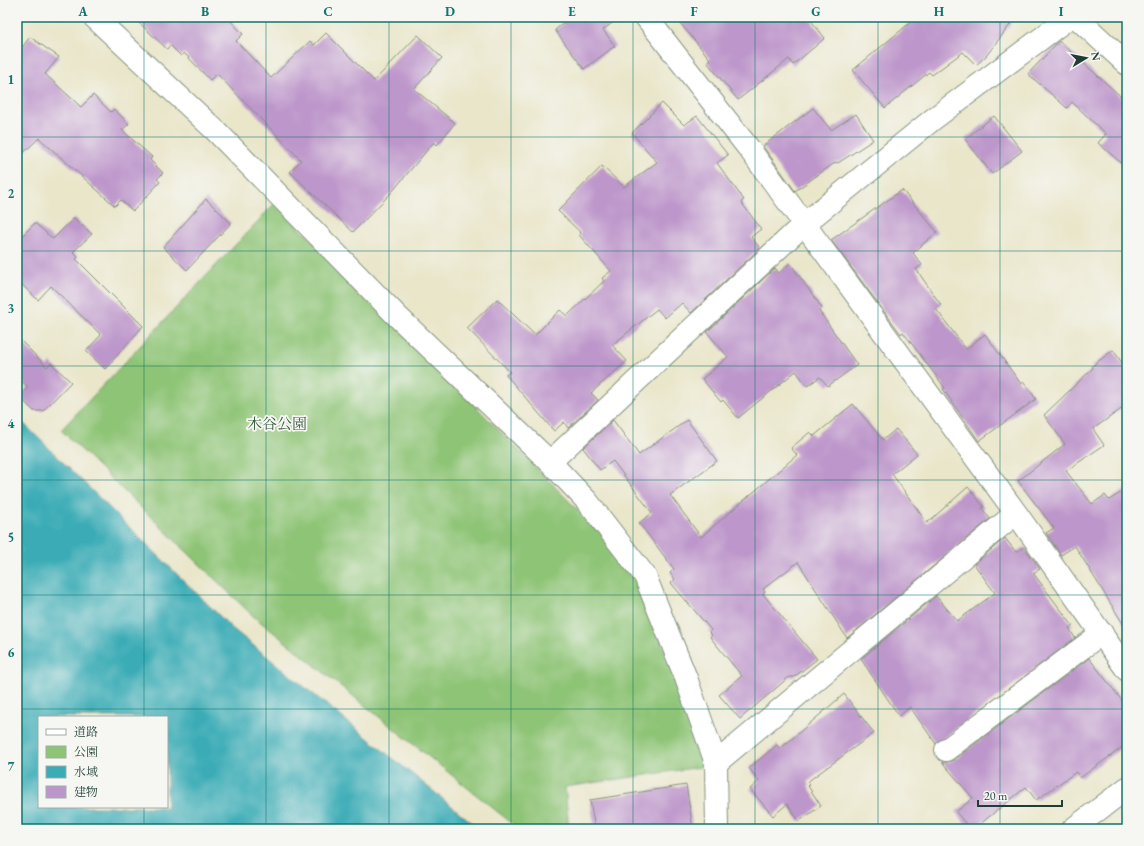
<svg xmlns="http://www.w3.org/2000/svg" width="1144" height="846" viewBox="0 0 1144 846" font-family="'EB Garamond','Noto Serif JP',serif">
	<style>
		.green { fill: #8ec476; stroke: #568055 }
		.water { fill: #3bacb6; stroke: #2d7475; fill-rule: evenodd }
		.building { fill: #bd96cb }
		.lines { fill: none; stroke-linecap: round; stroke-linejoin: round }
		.minor-casing { stroke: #84927f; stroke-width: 24 }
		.minor { stroke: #fff; stroke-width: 22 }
		.grid { fill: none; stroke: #0f766e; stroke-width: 1; stroke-opacity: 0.55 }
		.labels { text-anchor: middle; stroke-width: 3.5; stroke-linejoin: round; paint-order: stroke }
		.park-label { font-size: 15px; fill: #3b5f44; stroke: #f6f6f2 }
		.neatline { fill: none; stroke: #0f766e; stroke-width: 1.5 }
		.grid-label { font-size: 13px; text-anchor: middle; font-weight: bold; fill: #0f766e }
	</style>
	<rect width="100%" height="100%" fill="#f6f6f2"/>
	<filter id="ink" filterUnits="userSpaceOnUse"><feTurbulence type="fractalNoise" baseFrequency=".025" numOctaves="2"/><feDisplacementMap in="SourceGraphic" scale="8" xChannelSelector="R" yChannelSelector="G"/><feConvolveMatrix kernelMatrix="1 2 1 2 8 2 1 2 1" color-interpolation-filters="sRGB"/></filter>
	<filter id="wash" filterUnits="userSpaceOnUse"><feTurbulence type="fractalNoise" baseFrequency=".012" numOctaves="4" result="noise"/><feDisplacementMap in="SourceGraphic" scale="16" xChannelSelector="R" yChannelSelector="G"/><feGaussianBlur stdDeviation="0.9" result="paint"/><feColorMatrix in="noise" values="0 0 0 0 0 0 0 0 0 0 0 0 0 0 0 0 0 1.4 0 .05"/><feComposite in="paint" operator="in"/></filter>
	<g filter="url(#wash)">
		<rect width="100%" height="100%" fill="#eae6ca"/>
		<path class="green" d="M 275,203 L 634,567 L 707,766 L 565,787 L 569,829 L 519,829 L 252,615 L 61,430 Z"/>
		<path class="water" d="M 17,417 L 233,629 L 480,829 L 17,829 ZM 39,717 L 167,717 L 167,807 L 39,807 Z"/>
		<g id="blocks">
			<path class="building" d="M 133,17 L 227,17 L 243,34 L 236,41 L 271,78 L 310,41 L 314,45 L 326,33 L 374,81 L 418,35 L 442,58 L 414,89 L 455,123 L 437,145 L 434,142 L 391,193 L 353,232 L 290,172 L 301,160 L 217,74 L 210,80 L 184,53 L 181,56 L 170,45 L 167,49 Z
				M 571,17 L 620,17 L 603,30 L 615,46 L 584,69 L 555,30 Z
				M 675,17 L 808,17 L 825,38 L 793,65 L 789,59 L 738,100 L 707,62 L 710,59 Z
				M 917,17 L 1016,17 L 986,56 L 976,65 L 963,52 L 932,75 L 929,72 L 885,108 L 853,70 Z
				M 30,37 L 59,57 L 45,74 L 81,107 L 93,95 L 111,112 L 114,109 L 129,124 L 122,130 L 152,157 L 150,160 L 163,173 L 157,179 L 160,182 L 133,211 L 121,200 L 115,206 L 39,138 L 17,159 L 17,54 Z
				M 1059,41 L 1127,102 L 1127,168 L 1098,143 L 1106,134 L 1072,102 L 1067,108 L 1028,74 Z
				M 662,103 L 684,125 L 697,116 L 728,155 L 717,163 L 744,200 L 741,202 L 761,229 L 751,237 L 760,248 L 691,313 L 682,303 L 665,318 L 657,309 L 612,345 L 627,361 L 591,393 L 598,400 L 568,428 L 564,422 L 554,431 L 506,375 L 510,372 L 467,328 L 497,299 L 535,335 L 560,310 L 567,316 L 604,281 L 602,278 L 611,271 L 579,235 L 581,233 L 558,211 L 602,166 L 624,187 L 657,162 L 632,133 Z
				M 813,108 L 831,130 L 856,114 L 873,140 L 838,163 L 836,162 L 795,191 L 763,146 Z
				M 994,116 L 1022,151 L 992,174 L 965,139 Z
				M 902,190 L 937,232 L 913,253 L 922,265 L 916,269 L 941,305 L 936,309 L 966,349 L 985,334 L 1021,384 L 1024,382 L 1036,399 L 979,441 L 943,389 L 945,388 L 903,332 L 901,334 L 831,240 Z
				M 206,199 L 231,223 L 187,270 L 163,247 Z
				M 74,218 L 92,234 L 73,252 L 78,257 L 76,259 L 143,326 L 105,369 L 86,351 L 101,335 L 51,286 L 38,300 L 17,280 L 17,241 L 35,223 L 53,239 Z
				M 790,263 L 822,308 L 819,311 L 857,365 L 828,386 L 820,377 L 807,386 L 796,371 L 738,418 L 723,400 L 721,402 L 702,379 L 728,357 L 707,332 L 775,268 L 779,273 Z
				M 17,337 L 47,367 L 51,363 L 71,382 L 43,411 L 34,411 L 19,397 L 28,387 L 17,377 Z
				M 1113,350 L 1127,370 L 1127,405 L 1093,429 L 1104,445 L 1066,471 L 1092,504 L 1105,495 L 1109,500 L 1127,489 L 1127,630 L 1075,546 L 1061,555 L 1046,533 L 1054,528 L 1018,481 L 1065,444 L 1044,415 L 1093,368 L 1092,366 Z
				M 853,404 L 883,440 L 896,429 L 917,454 L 892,474 L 927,523 L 968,487 L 984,507 L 982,508 L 990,519 L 847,638 L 798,562 L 763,589 L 765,592 L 763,594 L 817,659 L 794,677 L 789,677 L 740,719 L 719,695 L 742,676 L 710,637 L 712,635 L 709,632 L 711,630 L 671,583 L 675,579 L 670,573 L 674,569 L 639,523 L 652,513 L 613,461 L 600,470 L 583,448 L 613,420 L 639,455 L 687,420 L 717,461 L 670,495 L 701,537 L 797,455 L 791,448 L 810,432 L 814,436 Z
				M 1005,538 L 1016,552 L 1024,547 L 1040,569 L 1033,573 L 1073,626 L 1069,628 L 1075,638 L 936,744 L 910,707 L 899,716 L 861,659 L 936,596 L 957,621 L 995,593 L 974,564 Z
				M 1089,658 L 1127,707 L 1127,744 L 1080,778 L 1076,772 L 1036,800 L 1026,787 L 974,829 L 970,829 L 956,812 L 973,798 L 942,762 L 948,762 L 954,760 Z
				M 844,694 L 874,733 L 807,782 L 810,785 L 808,786 L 821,806 L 799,821 L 787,804 L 773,816 L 750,789 L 759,781 L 749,768 L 777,745 L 780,749 Z
				M 686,785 L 693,829 L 595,829 L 590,800 Z"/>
		</g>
	</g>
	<g filter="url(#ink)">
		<use href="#blocks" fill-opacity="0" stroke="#84927f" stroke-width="1"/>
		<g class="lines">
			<defs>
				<path id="minor" d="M 94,17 L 217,132 L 398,317 L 550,462 L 587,501 L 645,576 L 686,678 L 716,763 L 717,829
					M 646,17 L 750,150 L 1016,513 L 1127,670
					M 1076,17 L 1127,64
					M 550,462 L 804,224 L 932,120 L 1070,17
					M 946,750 L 1102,633
					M 716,763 L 1016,513
					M 1073,829 L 1127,788"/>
			</defs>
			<use href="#minor" class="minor-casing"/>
			<use href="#minor" class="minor"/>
		</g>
	</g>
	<path class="grid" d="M 144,17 L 144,717M 266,17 L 266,829M 389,17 L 389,829M 511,17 L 511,829M 633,17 L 633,829M 755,17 L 755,829M 878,17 L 878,829M 1000,17 L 1000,829M 17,137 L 1127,137M 17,251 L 1127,251M 17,366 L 1127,366M 17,480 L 1127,480M 17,595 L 1127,595M 17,709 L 1127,709M 144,807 L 144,829"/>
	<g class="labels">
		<g class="park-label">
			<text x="277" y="429">木谷公園</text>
		</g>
	</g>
	<rect width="1144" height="846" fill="none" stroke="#f6f6f2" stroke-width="44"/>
	<rect x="38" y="716" width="130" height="92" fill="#f6f6f2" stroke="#a0aca6"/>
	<rect x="46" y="729" width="20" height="6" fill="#ffffff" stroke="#a0aca6"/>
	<text x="74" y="736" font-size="12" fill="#1f3d34">道路</text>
	<rect x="46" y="746" width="20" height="12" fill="#8ec476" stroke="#a0aca6"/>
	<text x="74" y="756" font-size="12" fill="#1f3d34">公園</text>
	<rect x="46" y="766" width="20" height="12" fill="#3bacb6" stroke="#a0aca6"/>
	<text x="74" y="776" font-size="12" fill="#1f3d34">水域</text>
	<rect x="46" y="786" width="20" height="12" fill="#bd96cb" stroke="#a0aca6"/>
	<text x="74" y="796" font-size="12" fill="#1f3d34">建物</text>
	<g transform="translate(1086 58) rotate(80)" stroke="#f6f6f2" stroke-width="3" paint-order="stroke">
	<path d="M0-3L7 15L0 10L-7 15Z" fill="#1f3d34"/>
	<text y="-6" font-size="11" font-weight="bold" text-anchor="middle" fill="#1f3d34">N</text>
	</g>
	<path d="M978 800v6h84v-6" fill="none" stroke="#1f3d34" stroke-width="2"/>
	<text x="984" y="800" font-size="12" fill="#1f3d34" stroke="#f6f6f2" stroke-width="3" paint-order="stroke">20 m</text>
	<rect x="22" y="22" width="1100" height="802" class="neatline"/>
	<g class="grid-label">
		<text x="83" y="16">A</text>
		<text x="205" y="16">B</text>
		<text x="328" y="16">C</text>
		<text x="450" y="16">D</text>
		<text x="572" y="16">E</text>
		<text x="694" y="16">F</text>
		<text x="816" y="16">G</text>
		<text x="939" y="16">H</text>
		<text x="1061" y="16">I</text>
		<text x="11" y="84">1</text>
		<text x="11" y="198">2</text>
		<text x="11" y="313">3</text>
		<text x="11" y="428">4</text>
		<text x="11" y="542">5</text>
		<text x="11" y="657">6</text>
		<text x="11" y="771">7</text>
	</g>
</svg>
